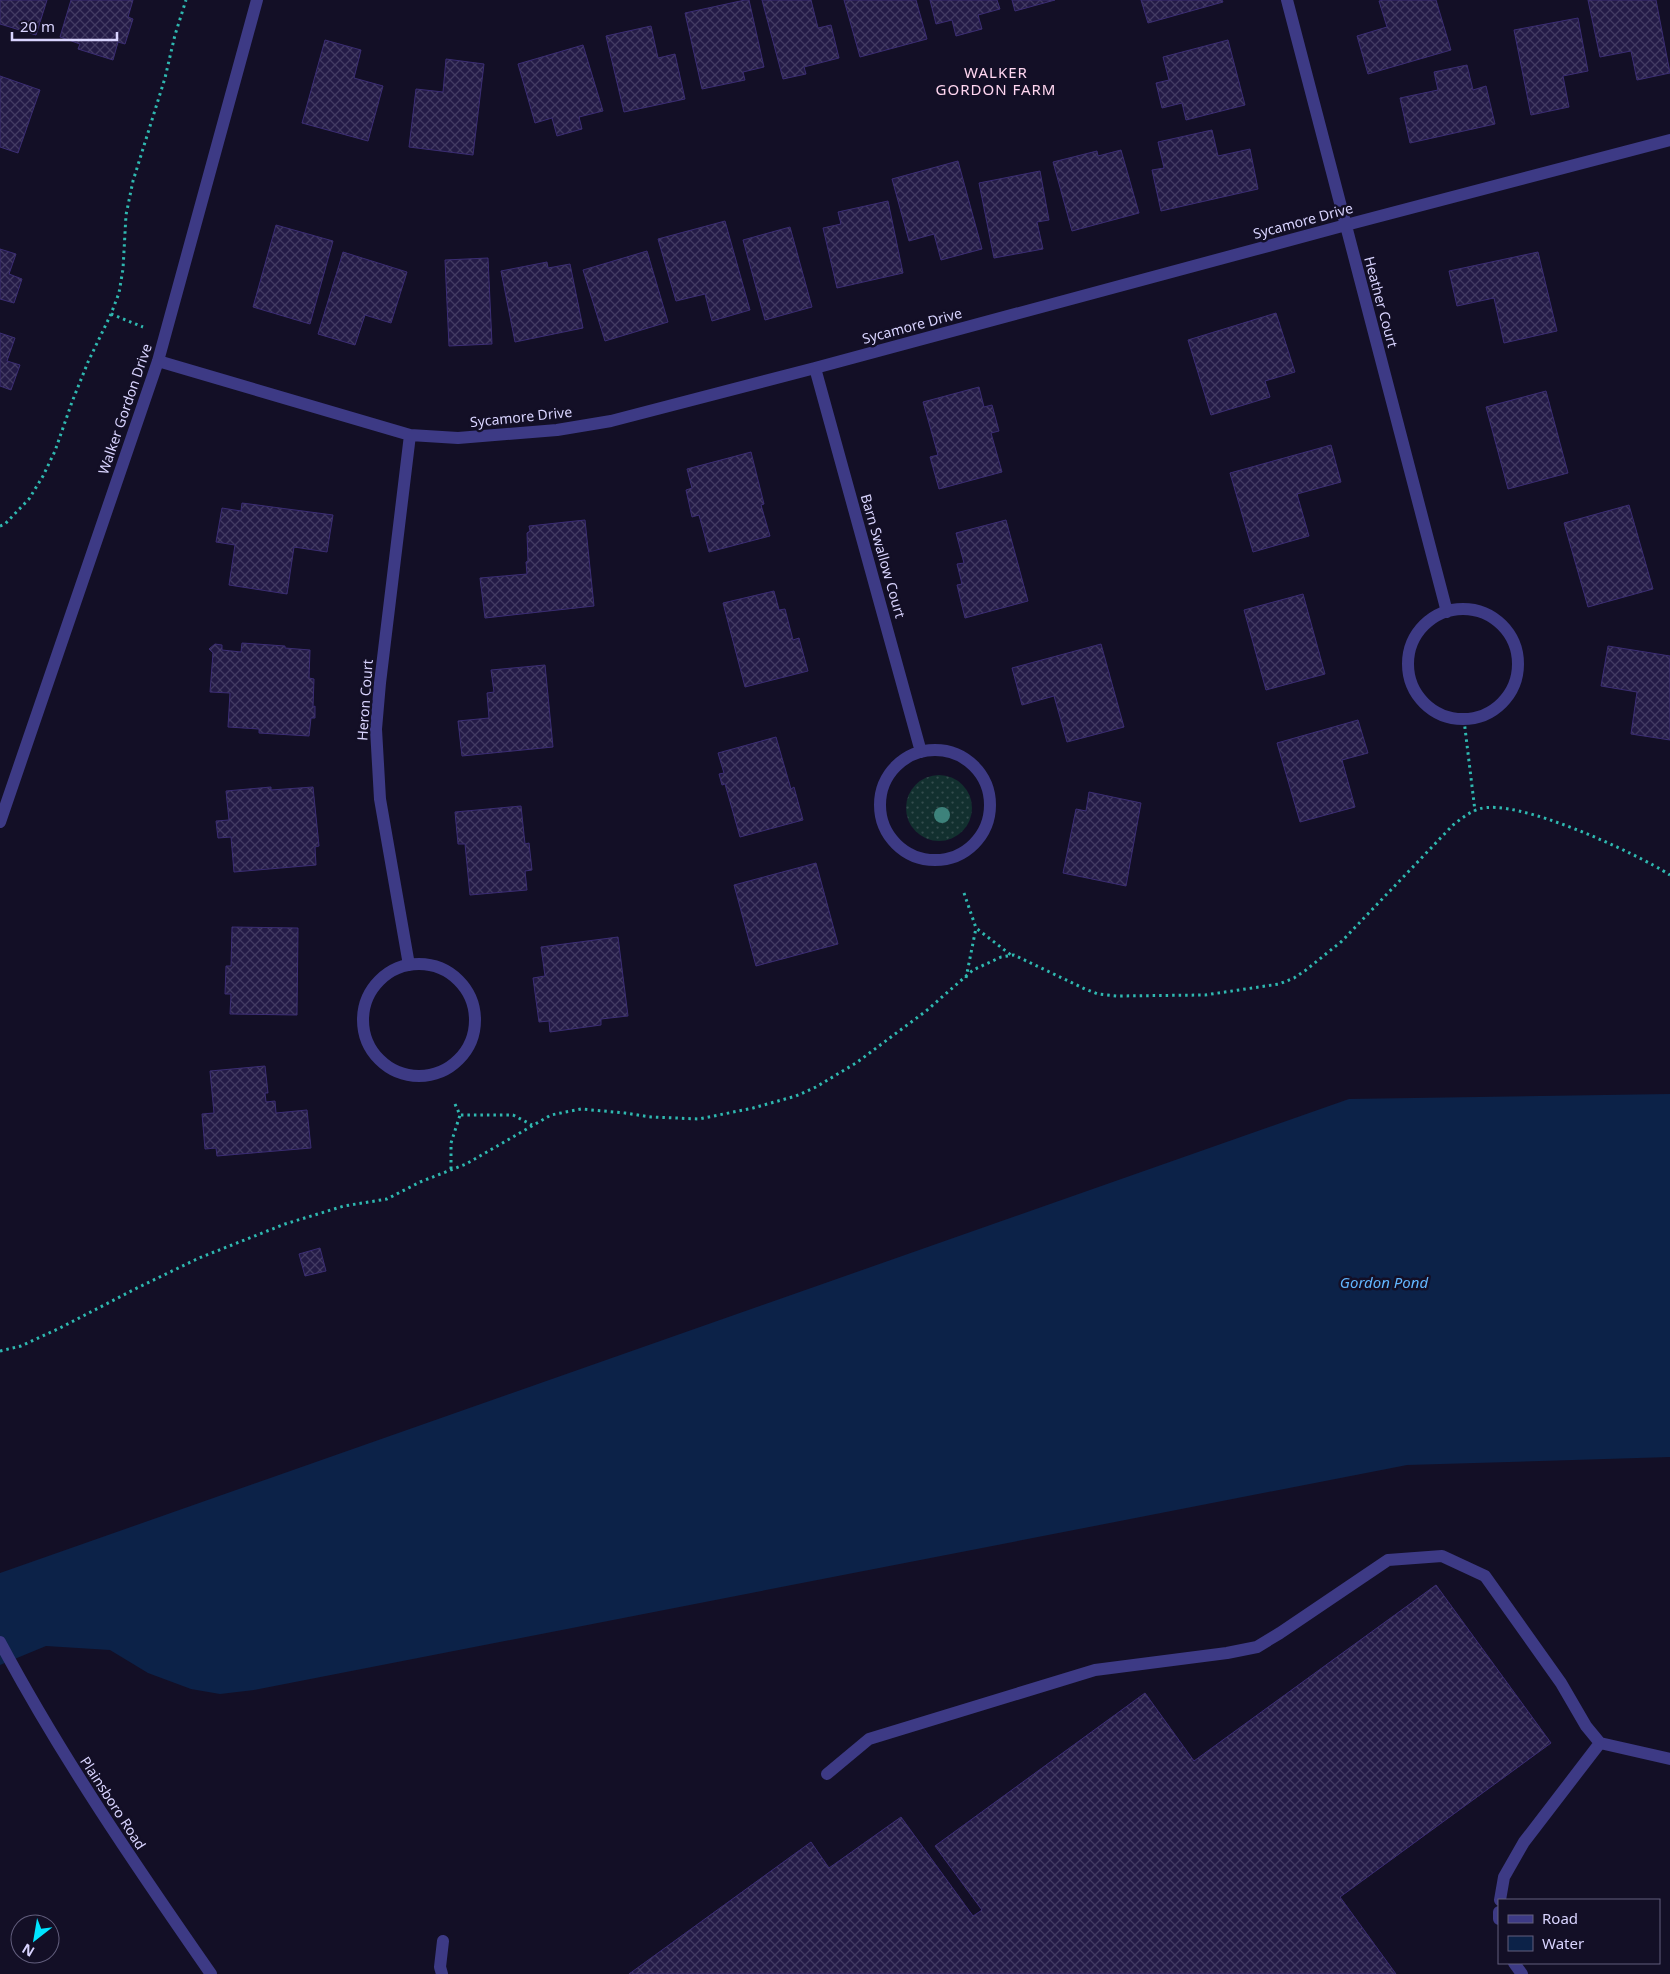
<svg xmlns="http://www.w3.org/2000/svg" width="1670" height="1974" viewBox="0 0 1670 1974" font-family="'Noto Sans',sans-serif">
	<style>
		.grass { fill: url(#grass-dots) }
		.water { fill: #0c2248 }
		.building { fill: url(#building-cross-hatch); stroke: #3b2d73 }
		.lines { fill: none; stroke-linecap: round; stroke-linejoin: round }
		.path { stroke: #2fb8b0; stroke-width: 3; stroke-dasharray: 2.5 4; stroke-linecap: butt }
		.minor { stroke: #3d3a85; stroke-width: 12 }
		.tree { fill: #3d827b }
		.labels { text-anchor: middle; stroke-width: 5; stroke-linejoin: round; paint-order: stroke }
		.street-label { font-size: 14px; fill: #d9d4ff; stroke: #130f26 }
		.neighbourhood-label { font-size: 15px; letter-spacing: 1px; fill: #ffd6f0; stroke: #130f26 }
		.water-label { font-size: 15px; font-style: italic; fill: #62b6ff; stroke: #130f26 }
	</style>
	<defs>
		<pattern id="grass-dots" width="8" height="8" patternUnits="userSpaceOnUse" patternTransform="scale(1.25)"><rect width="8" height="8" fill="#12302f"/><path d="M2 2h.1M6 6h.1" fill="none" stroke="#344d4e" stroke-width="1.8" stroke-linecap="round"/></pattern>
		<pattern id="building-cross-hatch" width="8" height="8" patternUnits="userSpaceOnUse" patternTransform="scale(1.25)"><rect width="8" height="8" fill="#241b47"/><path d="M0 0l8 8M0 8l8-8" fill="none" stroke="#433b63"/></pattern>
	</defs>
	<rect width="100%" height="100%" fill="#130f26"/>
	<path class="grass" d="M906 808a33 33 0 1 1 66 0a33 33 0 1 1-66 0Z"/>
	<path class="water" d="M 1670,1094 L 1670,1457 L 1407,1465 L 254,1690 L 220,1694 L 191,1689 L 148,1673 L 110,1650 L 46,1646 L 0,1665 L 0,1573 L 1349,1099 Z"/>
	<path class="building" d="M 0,0 L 47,0 L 36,35 L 0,24 Z
		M 71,0 L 133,0 L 128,17 L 133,19 L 125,44 L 118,42 L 113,60 L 78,49 L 80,44 L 60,37 Z
		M 745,0 L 749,0 L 764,67 L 743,72 L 745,80 L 702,89 L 685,13 Z
		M 762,0 L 811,0 L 818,28 L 831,25 L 839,58 L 804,67 L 806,74 L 783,79 Z
		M 844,0 L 916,0 L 927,39 L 860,57 Z
		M 930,0 L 997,0 L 1000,9 L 978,15 L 982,29 L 956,36 L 952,20 L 936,24 Z
		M 1012,0 L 1055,0 L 1015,11 Z
		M 1141,0 L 1222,0 L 1223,2 L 1148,23 Z
		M 1383,0 L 1436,0 L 1451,50 L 1368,74 L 1357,36 L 1387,27 L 1379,1 Z
		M 1588,0 L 1656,0 L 1670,73 L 1637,80 L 1631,51 L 1600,57 Z
		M 1578,18 L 1588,71 L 1563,76 L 1569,107 L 1531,115 L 1514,30 Z
		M 651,26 L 658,58 L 675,54 L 685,99 L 624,112 L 606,36 Z
		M 325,40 L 361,50 L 354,78 L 383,86 L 368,141 L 302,123 Z
		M 1228,40 L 1245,105 L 1186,120 L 1182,103 L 1162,108 L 1156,83 L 1169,80 L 1163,57 Z
		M 583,45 L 603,111 L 579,117 L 582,129 L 557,136 L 552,118 L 535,123 L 518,64 Z
		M 446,59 L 484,64 L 473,155 L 409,147 L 416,89 L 443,92 Z
		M 1467,65 L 1473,90 L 1486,86 L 1495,124 L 1410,143 L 1400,98 L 1438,90 L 1434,72 Z
		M 0,76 L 40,90 L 18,153 L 0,147 Z
		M 1212,130 L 1218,156 L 1250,149 L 1258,189 L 1161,211 L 1152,170 L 1164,168 L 1158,142 Z
		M 1121,150 L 1139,213 L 1072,231 L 1053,162 L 1097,151 L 1098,156 Z
		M 958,161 L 982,249 L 941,260 L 934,234 L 909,241 L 892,179 Z
		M 1040,171 L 1049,220 L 1037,222 L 1043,249 L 994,258 L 979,183 Z
		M 888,201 L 903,273 L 837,288 L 823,228 L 841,224 L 838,212 Z
		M 725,221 L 750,310 L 712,321 L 705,294 L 676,301 L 658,239 Z
		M 276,225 L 333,241 L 310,324 L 253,307 Z
		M 790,227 L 812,307 L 765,320 L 743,240 Z
		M 0,249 L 16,254 L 9,274 L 22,279 L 14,303 L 0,299 Z
		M 647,251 L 668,322 L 605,341 L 583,270 Z
		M 343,252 L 407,272 L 391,323 L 365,315 L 355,345 L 318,334 Z
		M 1538,252 L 1557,331 L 1504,343 L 1494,298 L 1457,306 L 1449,271 Z
		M 488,258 L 492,344 L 449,346 L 445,260 Z
		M 547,262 L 548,268 L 570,264 L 583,328 L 515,342 L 501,271 Z
		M 1276,313 L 1295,372 L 1265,381 L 1270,397 L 1211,415 L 1188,340 Z
		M 0,333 L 15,338 L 7,361 L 20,365 L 11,390 L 0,386 Z
		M 979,387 L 984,407 L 992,405 L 999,431 L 991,433 L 1002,472 L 939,489 L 930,457 L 938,455 L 923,402 Z
		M 1546,391 L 1568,473 L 1508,489 L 1486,407 Z
		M 1331,445 L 1341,482 L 1297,494 L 1309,536 L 1253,552 L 1230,473 Z
		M 751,452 L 764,504 L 761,505 L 770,536 L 709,552 L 699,515 L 692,517 L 686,490 L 692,488 L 687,469 Z
		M 242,503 L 333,515 L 327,552 L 294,547 L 287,594 L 229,585 L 235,545 L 216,542 L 222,508 L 241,511 Z
		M 1629,505 L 1653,589 L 1588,607 L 1564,523 Z
		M 585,520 L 594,606 L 485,618 L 480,578 L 527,574 L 526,562 L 528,561 L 527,533 L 530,531 L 529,526 Z
		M 1006,520 L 1028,601 L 965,618 L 957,585 L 962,584 L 957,564 L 964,563 L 956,533 Z
		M 774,591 L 779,610 L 785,609 L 793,640 L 799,638 L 808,671 L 745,687 L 723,603 Z
		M 1303,594 L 1325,674 L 1266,690 L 1244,610 Z
		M 242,643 L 285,646 L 285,648 L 310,650 L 309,678 L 314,679 L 313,707 L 315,706 L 315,718 L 311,718 L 309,736 L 259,733 L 259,729 L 228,727 L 230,693 L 210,692 L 213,653 L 209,649 L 215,644 L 222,645 L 222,650 L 241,652 Z
		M 1101,644 L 1124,727 L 1067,742 L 1054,696 L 1022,705 L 1012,668 Z
		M 1608,646 L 1670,656 L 1670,740 L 1631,734 L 1637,692 L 1601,686 Z
		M 545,665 L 553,747 L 462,756 L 458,721 L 489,718 L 487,693 L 494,692 L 491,670 Z
		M 1358,720 L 1368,753 L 1342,760 L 1355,807 L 1300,822 L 1277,743 Z
		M 776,737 L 791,789 L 794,787 L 803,820 L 740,837 L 725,784 L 722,785 L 719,774 L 724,773 L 718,753 Z
		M 271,787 L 271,790 L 313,787 L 319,846 L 315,847 L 316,865 L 234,872 L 231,837 L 218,838 L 216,821 L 229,820 L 226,791 Z
		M 1089,792 L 1141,803 L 1126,886 L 1063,873 L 1076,809 L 1086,811 Z
		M 521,806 L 525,844 L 529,843 L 532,870 L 525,871 L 527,890 L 470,895 L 465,844 L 458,844 L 455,812 Z
		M 816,863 L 838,944 L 756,966 L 734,885 Z
		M 232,927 L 298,928 L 297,1015 L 230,1014 L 231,994 L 225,994 L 226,966 L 231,966 Z
		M 618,937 L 628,1016 L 601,1019 L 601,1025 L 550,1032 L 549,1021 L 539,1022 L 533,978 L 545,976 L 541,947 Z
		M 265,1066 L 268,1093 L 265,1093 L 266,1102 L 275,1101 L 276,1113 L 307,1110 L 311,1148 L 217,1156 L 216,1148 L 205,1149 L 202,1114 L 214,1113 L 210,1071 Z
		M 320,1248 L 326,1271 L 305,1276 L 299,1254 Z
		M 1436,1585 L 1551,1743 L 1340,1897 L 1396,1974 L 629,1974 L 811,1842 L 829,1868 L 901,1817 L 973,1916 L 982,1910 L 935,1846 L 1145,1693 L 1194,1761 Z"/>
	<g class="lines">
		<path class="path" d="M 111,314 L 143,327
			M 0,526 L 5,524 L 29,499 L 43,476 L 55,451 L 72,402 L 88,362 L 111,314 L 119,293 L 123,269 L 126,215 L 133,181 L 165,78 L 175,35 L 186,0
			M 1464,720 L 1475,811
			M 964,893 L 976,928 L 1011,955
			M 966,978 L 976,928
			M 455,1104 L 460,1115 L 513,1115 L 532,1125
			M 451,1169 L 451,1143 L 460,1115
			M 0,1351 L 21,1346 L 60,1328 L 135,1289 L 199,1258 L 285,1224 L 344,1206 L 387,1199 L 420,1182 L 466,1164 L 551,1115 L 581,1109 L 625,1113 L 651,1117 L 699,1119 L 753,1108 L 796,1096 L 816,1087 L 856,1063 L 926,1011 L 973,970 L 1001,957 L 1014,955 L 1085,989 L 1098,994 L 1117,996 L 1205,995 L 1279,984 L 1294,978 L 1306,970 L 1342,941 L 1453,825 C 1461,819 1469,812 1479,809 C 1516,797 1636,853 1670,875"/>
		<path class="minor" d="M 1287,0 L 1447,612
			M 158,361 L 410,435 L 458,438 L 557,430 L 611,421 L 815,368 L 1346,225 L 1670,140
			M 815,368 L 921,752
			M1408 664a55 55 0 1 1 110 0a55 55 0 1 1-110 0Z
			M880 805a55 55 0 1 1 110 0a55 55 0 1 1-110 0Z
			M 0,822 L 158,361 L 257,0
			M363 1020a56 56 0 1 1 112 0a56 56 0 1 1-112 0Z
			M 409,965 L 380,799 L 376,729 L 380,683 L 410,435
			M 0,1642 C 62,1758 136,1866 211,1974
			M 827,1774 L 869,1739 L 1095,1670 L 1227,1653 L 1257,1647 L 1280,1633 L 1388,1560 L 1442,1556 L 1485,1576 L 1561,1683 L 1586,1726 L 1600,1743 L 1670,1759
			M 1500,1900 L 1504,1877 L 1524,1842 L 1600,1743
			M 1499,1912 L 1499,1919
			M 1514,1963 L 1522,1974
			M 442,1974 L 440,1967 L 443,1941"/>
	</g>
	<circle class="tree" cx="942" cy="815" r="8"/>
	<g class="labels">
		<g class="street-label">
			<text transform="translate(1303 221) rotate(-15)" y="5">Sycamore Drive</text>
			<text transform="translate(1381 302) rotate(75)" y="5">Heather Court</text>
			<text transform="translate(912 326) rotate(-15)" y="5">Sycamore Drive</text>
			<text transform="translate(125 409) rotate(-71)" y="5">Walker Gordon Drive</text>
			<text transform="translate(521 417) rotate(-6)" y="5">Sycamore Drive</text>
			<text transform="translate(883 556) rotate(74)" y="5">Barn Swallow Court</text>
			<text transform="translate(365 700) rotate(-86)" y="5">Heron Court</text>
			<text transform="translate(113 1803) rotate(57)" y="5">Plainsboro Road</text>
		</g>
		<g class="neighbourhood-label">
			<text x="996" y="78">WALKER<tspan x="996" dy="17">GORDON FARM</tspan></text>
		</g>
		<g class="water-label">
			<text x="1384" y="1288">Gordon Pond</text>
		</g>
	</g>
	<rect x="1498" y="1899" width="162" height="65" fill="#130f26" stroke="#625e7d"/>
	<rect x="1508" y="1915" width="25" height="8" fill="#3d3a85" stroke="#625e7d"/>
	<text x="1542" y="1924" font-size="15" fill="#d9d4ff">Road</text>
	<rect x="1508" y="1936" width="25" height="15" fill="#0c2248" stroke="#625e7d"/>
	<text x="1542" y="1949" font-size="15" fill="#d9d4ff">Water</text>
	<g transform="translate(35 1939) rotate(211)"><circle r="24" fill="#130f26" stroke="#625e7d"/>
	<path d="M0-4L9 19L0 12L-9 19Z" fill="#00e5ff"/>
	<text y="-8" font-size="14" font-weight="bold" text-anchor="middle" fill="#d9d4ff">N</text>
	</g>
	<path d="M12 32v8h105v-8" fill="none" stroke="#d9d4ff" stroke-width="2.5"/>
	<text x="20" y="32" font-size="15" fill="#d9d4ff" stroke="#130f26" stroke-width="4" paint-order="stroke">20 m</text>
</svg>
